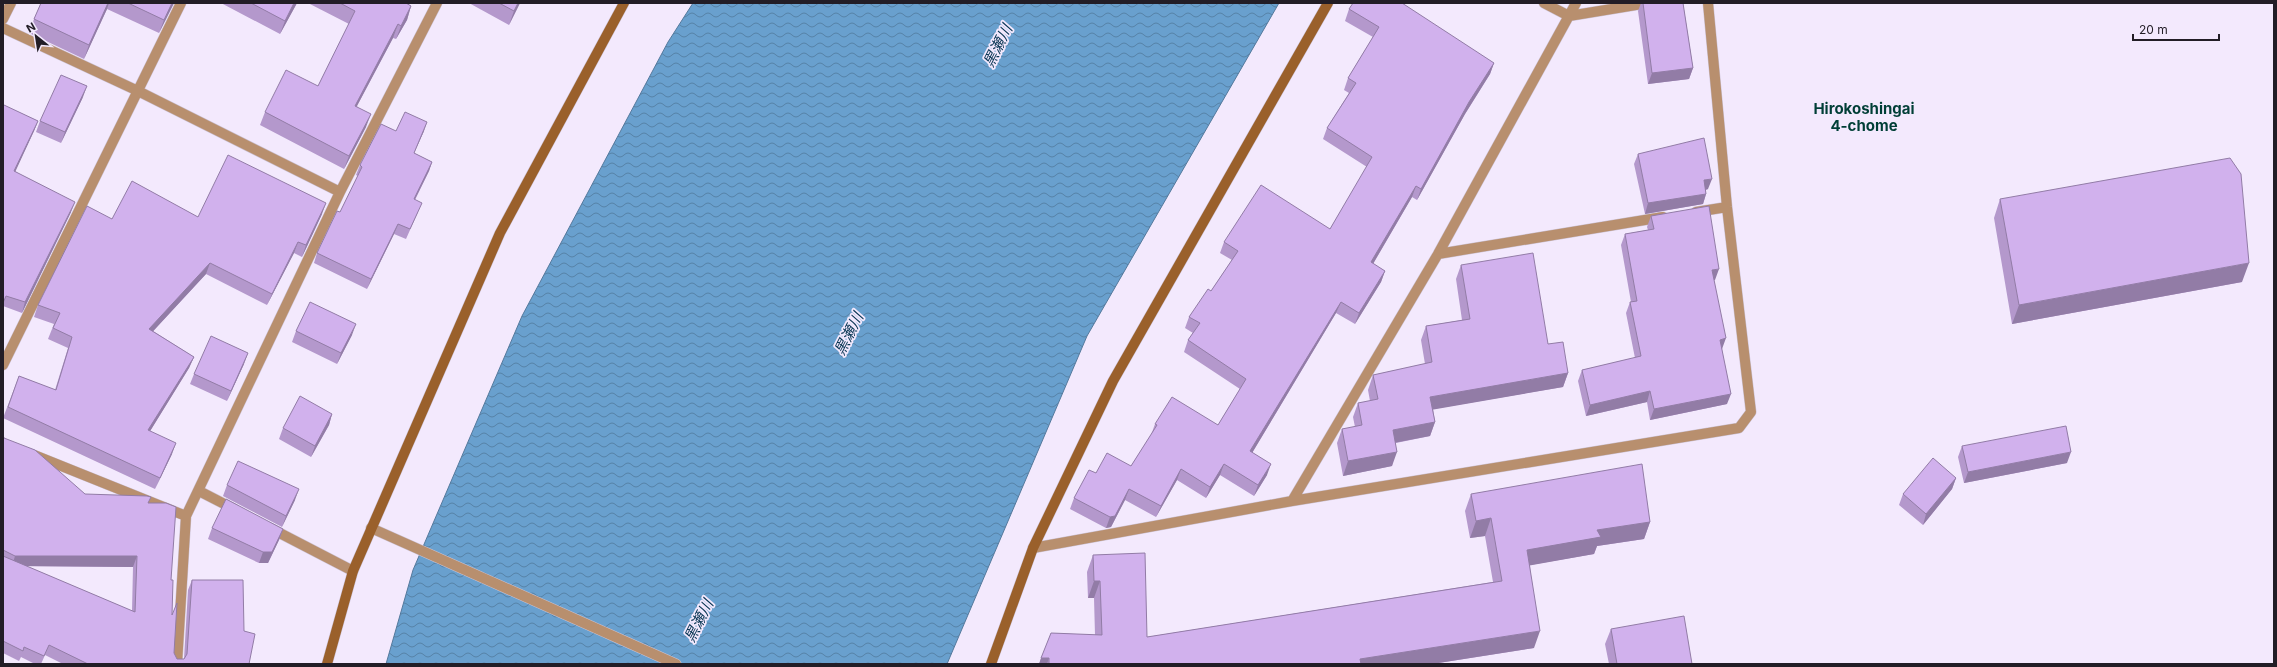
<svg xmlns="http://www.w3.org/2000/svg" width="2277" height="667" viewBox="0 0 2277 667" font-family="Inter,'Noto Sans JP',sans-serif">
	<style>
		.water { fill: url(#water-waves); stroke: #54799c }
		.lines { fill: none; stroke-linecap: round; stroke-linejoin: round }
		.street-casing { stroke: #cdc4d6; stroke-width: 11 }
		.secondary-casing { stroke: #cdc4d6; stroke-width: 11 }
		.street { stroke: #b88f6e; stroke-width: 10 }
		.secondary { stroke: #9a602b; stroke-width: 10 }
		.wall { fill: #b498cc; fill-rule: evenodd }
		.shaded-wall { fill: #927ca6 }
		.building { fill: #d1b1ed; stroke: #927ca6 }
		.labels { text-anchor: middle; stroke-width: 3.5; stroke-linejoin: round; paint-order: stroke }
		.water-label { font-size: 15px; font-style: italic; fill: #063351; stroke: #f3e9fd }
		.neighbourhood-label { font-size: 15px; font-weight: bold; fill: #003e36; stroke: #f3e9fd }
	</style>
	<defs>
		<pattern id="water-waves" width="16" height="10" patternUnits="userSpaceOnUse"><rect width="16" height="10" fill="#69a0ce"/><path d="M0 5q4-4 8 0t8 0" fill="none" stroke="#5682a7"/></pattern>
	</defs>
	<rect width="100%" height="100%" fill="#f3e9fd"/>
	<path class="water" d="M 693,3 L 1279,3 L 1087,336 L 947,664 L 386,664 L 413,570 L 522,316 L 668,42 Z"/>
	<g class="lines">
		<defs>
			<path id="street" d="M 1544,3 L 1569,16 L 1648,3
				M 3,19 L 11,3
				M 3,28 L 138,91 L 340,192
				M 1696,212 L 1727,207
				M 1438,254 L 1663,217
				M 3,365 L 181,3
				M 34,455 L 186,516
				M 199,491 L 234,509
				M 1292,501 L 1438,254 L 1576,3
				M 270,528 L 353,571
				M 371,528 L 676,664
				M 1033,548 L 1292,501 L 1739,428 L 1751,412 L 1727,207 L 1708,3
				M 177,664 L 186,516 L 340,192 L 437,3"/>
			<path id="secondary" d="M 327,664 L 353,571 L 500,233 L 624,3
				M 991,664 L 1033,548 L 1113,381 L 1328,3"/>
		</defs>
		<use href="#street" class="street-casing"/>
		<use href="#secondary" class="secondary-casing"/>
		<use href="#street" class="street"/>
		<use href="#secondary" class="secondary"/>
	</g>
	<path class="wall" d="M 41,3 L 174,3 L 159,33 L 107,9 L 84,59 L 29,33 L 34,19 Z
		M 221,3 L 297,3 L 280,34 Z
		M 308,3 L 409,3 L 408,4 L 411,6 L 407,20 L 396,39 L 393,38 L 357,106 L 366,127 L 344,169 L 260,125 L 265,112 L 318,86 L 349,24 Z
		M 469,3 L 520,3 L 509,25 Z
		M 1641,3 L 1683,3 L 1693,68 L 1689,79 L 1648,84 L 1638,11 Z
		M 1349,9 L 1494,63 L 1490,74 L 1465,114 L 1417,200 L 1412,197 L 1373,264 L 1385,271 L 1381,282 L 1355,324 L 1336,313 L 1252,453 L 1267,475 L 1254,496 L 1220,475 L 1206,498 L 1177,480 L 1156,517 L 1125,500 L 1111,527 L 1106,528 L 1070,509 L 1074,498 L 1096,473 L 1131,466 L 1151,435 L 1155,424 L 1218,425 L 1240,389 L 1184,352 L 1188,340 L 1193,333 L 1185,328 L 1189,317 L 1211,291 L 1232,260 L 1220,253 L 1224,242 L 1330,229 L 1367,167 L 1323,139 L 1327,128 L 1349,93 L 1344,90 L 1348,78 L 1373,37 L 1345,21 Z
		M 83,97 L 61,143 L 36,132 L 40,121 Z
		M 3,105 L 38,121 L 34,131 L 15,171 L 71,212 L 22,313 L 3,306 Z
		M 396,131 L 424,131 L 414,153 L 432,162 L 429,171 L 415,200 L 418,212 L 406,239 L 394,234 L 367,289 L 314,263 L 317,253 L 340,212 L 358,176 L 356,175 L 360,165 Z
		M 1638,154 L 1708,189 L 1706,190 L 1706,194 L 1703,204 L 1645,214 L 1634,164 Z
		M 2000,199 L 2242,282 L 2012,324 L 1994,218 Z
		M 322,214 L 302,257 L 294,253 L 267,305 L 206,274 L 153,331 L 194,357 L 189,368 L 150,431 L 172,454 L 155,489 L 3,418 L 19,376 L 55,390 L 68,348 L 48,339 L 54,324 L 34,317 L 38,305 L 112,219 Z
		M 1651,216 L 1715,280 L 1714,280 L 1722,349 L 1727,404 L 1650,420 L 1647,402 L 1586,416 L 1578,381 L 1582,370 L 1635,358 L 1626,313 L 1630,302 L 1631,302 L 1621,245 L 1625,234 L 1648,230 L 1647,227 Z
		M 1461,265 L 1548,344 L 1568,373 L 1563,387 L 1433,409 L 1435,422 L 1430,436 L 1396,443 L 1392,466 L 1343,476 L 1337,443 L 1342,429 L 1355,427 L 1353,417 L 1358,403 L 1370,401 L 1368,390 L 1373,375 L 1425,364 L 1421,340 L 1426,326 L 1462,320 L 1456,279 Z
		M 296,331 L 352,335 L 337,364 L 292,342 Z
		M 244,364 L 227,401 L 190,384 L 194,374 Z
		M 332,414 L 329,425 L 311,457 L 279,439 L 283,428 Z
		M 3,435 L 4,438 L 85,494 L 149,503 L 171,580 L 172,615 L 174,653 L 177,659 L 184,659 L 188,590 L 192,580 L 244,631 L 249,664 L 63,664 L 45,655 L 41,664 L 35,664 L 21,657 L 19,661 L 3,653 ZM 26,566 L 133,567 L 132,611 Z
		M 1962,446 L 2067,463 L 1964,483 L 1958,457 Z
		M 1956,478 L 1952,489 L 1923,525 L 1899,505 L 1903,494 Z
		M 227,485 L 295,500 L 282,527 L 223,496 Z
		M 1471,494 L 1650,522 L 1644,539 L 1597,546 L 1594,554 L 1530,565 L 1534,648 L 1432,664 L 1039,664 L 1051,633 L 1095,635 L 1094,598 L 1088,598 L 1087,572 L 1093,555 L 1147,637 L 1493,582 L 1485,536 L 1470,538 L 1465,511 Z
		M 212,528 L 283,529 L 279,540 L 268,563 L 259,563 L 208,539 Z
		M 1611,629 L 1692,664 L 1609,664 L 1605,644 Z"/>
	<path class="shaded-wall" d="M 108,3 L 109,3 L 107,9 L 84,59 L 89,45 Z
		M 172,3 L 174,3 L 159,33 L 164,20 Z
		M 294,3 L 297,3 L 280,34 L 285,21 Z
		M 518,3 L 520,3 L 509,25 L 514,11 Z
		M 411,6 L 407,20 L 396,39 L 401,26 Z
		M 398,24 L 393,38 L 350,119 L 355,106 Z
		M 1494,63 L 1490,74 L 1465,114 L 1417,200 L 1421,189 L 1469,102 Z
		M 1693,68 L 1689,79 L 1648,84 L 1652,73 Z
		M 87,86 L 83,97 L 61,143 L 65,132 Z
		M 371,114 L 366,127 L 344,169 L 349,156 Z
		M 38,121 L 34,131 L 11,181 L 14,171 Z
		M 427,122 L 424,131 L 410,162 L 414,153 Z
		M 432,162 L 429,171 L 410,209 L 414,199 Z
		M 1712,179 L 1708,189 L 1700,191 L 1704,180 Z
		M 1416,186 L 1412,197 L 1367,274 L 1371,262 Z
		M 1706,194 L 1703,204 L 1645,214 L 1648,203 Z
		M 75,202 L 71,212 L 22,313 L 25,302 Z
		M 326,203 L 322,214 L 302,257 L 306,245 Z
		M 398,224 L 394,234 L 367,289 L 371,279 Z
		M 298,242 L 294,253 L 267,305 L 272,294 Z
		M 210,263 L 206,274 L 145,340 L 149,329 Z
		M 2249,263 L 2242,282 L 2012,324 L 2019,305 Z
		M 1719,269 L 1715,280 L 1708,281 L 1712,270 Z
		M 1385,271 L 1381,282 L 1355,324 L 1359,313 Z
		M 1341,302 L 1336,313 L 1246,463 L 1250,451 Z
		M 356,324 L 352,335 L 337,364 L 341,353 Z
		M 1726,338 L 1722,349 L 1716,351 L 1720,340 Z
		M 248,353 L 244,364 L 227,401 L 231,391 Z
		M 194,357 L 189,368 L 144,441 L 148,430 Z
		M 1568,373 L 1563,387 L 1425,411 L 1430,397 Z
		M 1650,391 L 1647,402 L 1586,416 L 1590,405 Z
		M 1731,394 L 1727,404 L 1650,420 L 1654,409 Z
		M 332,414 L 329,425 L 311,457 L 315,446 Z
		M 1435,422 L 1430,436 L 1388,444 L 1393,430 Z
		M 176,443 L 172,454 L 155,489 L 160,478 Z
		M 1397,452 L 1392,466 L 1343,476 L 1348,461 Z
		M 2071,452 L 2067,463 L 1964,483 L 1968,472 Z
		M 1224,464 L 1220,475 L 1206,498 L 1210,487 Z
		M 1271,464 L 1267,475 L 1254,496 L 1258,485 Z
		M 1181,469 L 1177,480 L 1156,517 L 1161,506 Z
		M 1956,478 L 1952,489 L 1923,525 L 1926,514 Z
		M 299,489 L 295,500 L 282,527 L 286,516 Z
		M 1129,489 L 1125,500 L 1111,527 L 1106,528 L 1110,517 Z
		M 1491,518 L 1485,536 L 1470,538 L 1476,521 Z
		M 1650,522 L 1644,539 L 1597,546 L 1594,554 L 1521,567 L 1527,550 L 1597,530 Z
		M 283,529 L 279,540 L 268,563 L 259,563 L 263,552 Z
		M 15,556 L 137,556 L 133,567 L 12,566 Z
		M 1094,581 L 1100,581 L 1094,598 L 1088,598 Z
		M 1540,631 L 1534,648 L 1432,664 L 1358,664 L 1360,659 Z
		M 1041,658 L 1049,658 L 1047,664 L 1039,664 Z"/>
	<path class="building" d="M 41,3 L 108,3 L 89,45 L 34,19 Z
		M 128,3 L 172,3 L 164,20 Z
		M 251,3 L 294,3 L 285,21 Z
		M 340,3 L 406,3 L 411,6 L 401,26 L 398,24 L 355,106 L 371,114 L 349,156 L 265,112 L 286,70 L 318,86 L 355,11 Z
		M 499,3 L 518,3 L 514,11 Z
		M 1353,3 L 1402,3 L 1494,63 L 1469,102 L 1421,189 L 1416,186 L 1371,262 L 1385,271 L 1359,313 L 1341,302 L 1250,451 L 1271,464 L 1258,485 L 1224,464 L 1210,487 L 1181,469 L 1161,506 L 1129,489 L 1115,516 L 1110,517 L 1074,498 L 1089,470 L 1096,473 L 1107,453 L 1131,466 L 1157,425 L 1155,424 L 1172,397 L 1218,425 L 1246,379 L 1188,340 L 1200,323 L 1189,317 L 1208,289 L 1211,291 L 1238,251 L 1224,242 L 1261,185 L 1330,229 L 1372,157 L 1327,128 L 1356,83 L 1348,78 L 1379,27 L 1349,9 Z
		M 1643,3 L 1683,3 L 1693,68 L 1652,73 Z
		M 61,75 L 87,86 L 65,132 L 40,121 Z
		M 3,105 L 4,105 L 38,121 L 14,171 L 75,202 L 25,302 L 6,296 L 3,303 Z
		M 405,112 L 427,122 L 414,153 L 432,162 L 414,199 L 422,203 L 410,229 L 398,224 L 371,279 L 317,253 L 337,211 L 340,212 L 362,167 L 360,165 L 381,124 L 396,131 Z
		M 1704,138 L 1712,179 L 1704,180 L 1706,194 L 1648,203 L 1638,154 Z
		M 228,155 L 326,203 L 306,245 L 298,242 L 272,294 L 210,263 L 149,329 L 194,357 L 148,430 L 176,443 L 160,478 L 8,407 L 19,376 L 56,390 L 72,337 L 53,328 L 60,313 L 38,305 L 87,206 L 112,219 L 132,181 L 198,217 Z
		M 2230,158 L 2241,174 L 2249,263 L 2019,305 L 2000,199 Z
		M 1709,206 L 1719,269 L 1712,270 L 1726,338 L 1720,340 L 1731,394 L 1654,409 L 1650,391 L 1590,405 L 1582,370 L 1641,356 L 1630,302 L 1637,301 L 1625,234 L 1654,229 L 1651,216 Z
		M 1533,253 L 1548,344 L 1563,342 L 1568,373 L 1430,397 L 1435,422 L 1393,430 L 1397,452 L 1348,461 L 1342,429 L 1362,425 L 1358,403 L 1378,399 L 1373,375 L 1432,362 L 1426,326 L 1470,319 L 1461,265 Z
		M 310,302 L 356,324 L 341,353 L 296,331 Z
		M 211,336 L 248,353 L 231,391 L 194,374 Z
		M 300,396 L 332,414 L 315,446 L 283,428 Z
		M 2066,426 L 2071,452 L 1968,472 L 1962,446 Z
		M 3,435 L 4,438 L 35,450 L 85,494 L 147,496 L 151,497 L 148,503 L 166,503 L 176,507 L 171,580 L 173,580 L 172,615 L 177,603 L 174,653 L 177,659 L 184,659 L 187,654 L 192,580 L 243,580 L 244,631 L 255,634 L 249,664 L 88,664 L 49,645 L 44,656 L 24,647 L 23,651 L 3,641 L 3,556 L 135,612 L 137,556 L 15,556 L 3,550 L 3,508 L 4,507 L 3,507 Z
		M 1933,458 L 1956,478 L 1926,514 L 1903,494 Z
		M 238,461 L 299,489 L 286,516 L 227,485 Z
		M 1642,464 L 1650,522 L 1597,530 L 1601,537 L 1527,550 L 1540,631 L 1360,659 L 1361,664 L 1049,664 L 1049,658 L 1041,658 L 1051,633 L 1102,635 L 1100,581 L 1094,581 L 1093,555 L 1145,553 L 1147,637 L 1502,581 L 1491,518 L 1476,521 L 1471,494 Z
		M 226,499 L 283,529 L 272,552 L 263,552 L 212,528 Z
		M 1684,616 L 1692,664 L 1617,664 L 1611,629 Z"/>
	<g class="labels">
		<g class="water-label">
			<text transform="translate(998 46) rotate(-63)" y="5">黒瀬川</text>
			<text transform="translate(849 334) rotate(-63)" y="5">黒瀬川</text>
			<text transform="translate(699 621) rotate(-63)" y="5">黒瀬川</text>
		</g>
		<g class="neighbourhood-label">
			<text x="1864" y="114">Hirokoshingai<tspan x="1864" dy="17">4-chome</tspan></text>
		</g>
	</g>
	<rect width="2277" height="667" fill="none" stroke="#221d26" stroke-width="8"/>
	<g transform="translate(36 36) rotate(330)" stroke="#f3e9fd" stroke-width="3" paint-order="stroke">
	<path d="M0-3L7 15L0 10L-7 15Z" fill="#221d26"/>
	<text y="-6" font-size="11" font-weight="bold" text-anchor="middle" fill="#221d26">N</text>
	</g>
	<path d="M2133 34v6h86v-6" fill="none" stroke="#221d26" stroke-width="2"/>
	<text x="2139" y="34" font-size="12" fill="#221d26" stroke="#f3e9fd" stroke-width="3" paint-order="stroke">20 m</text>
</svg>
